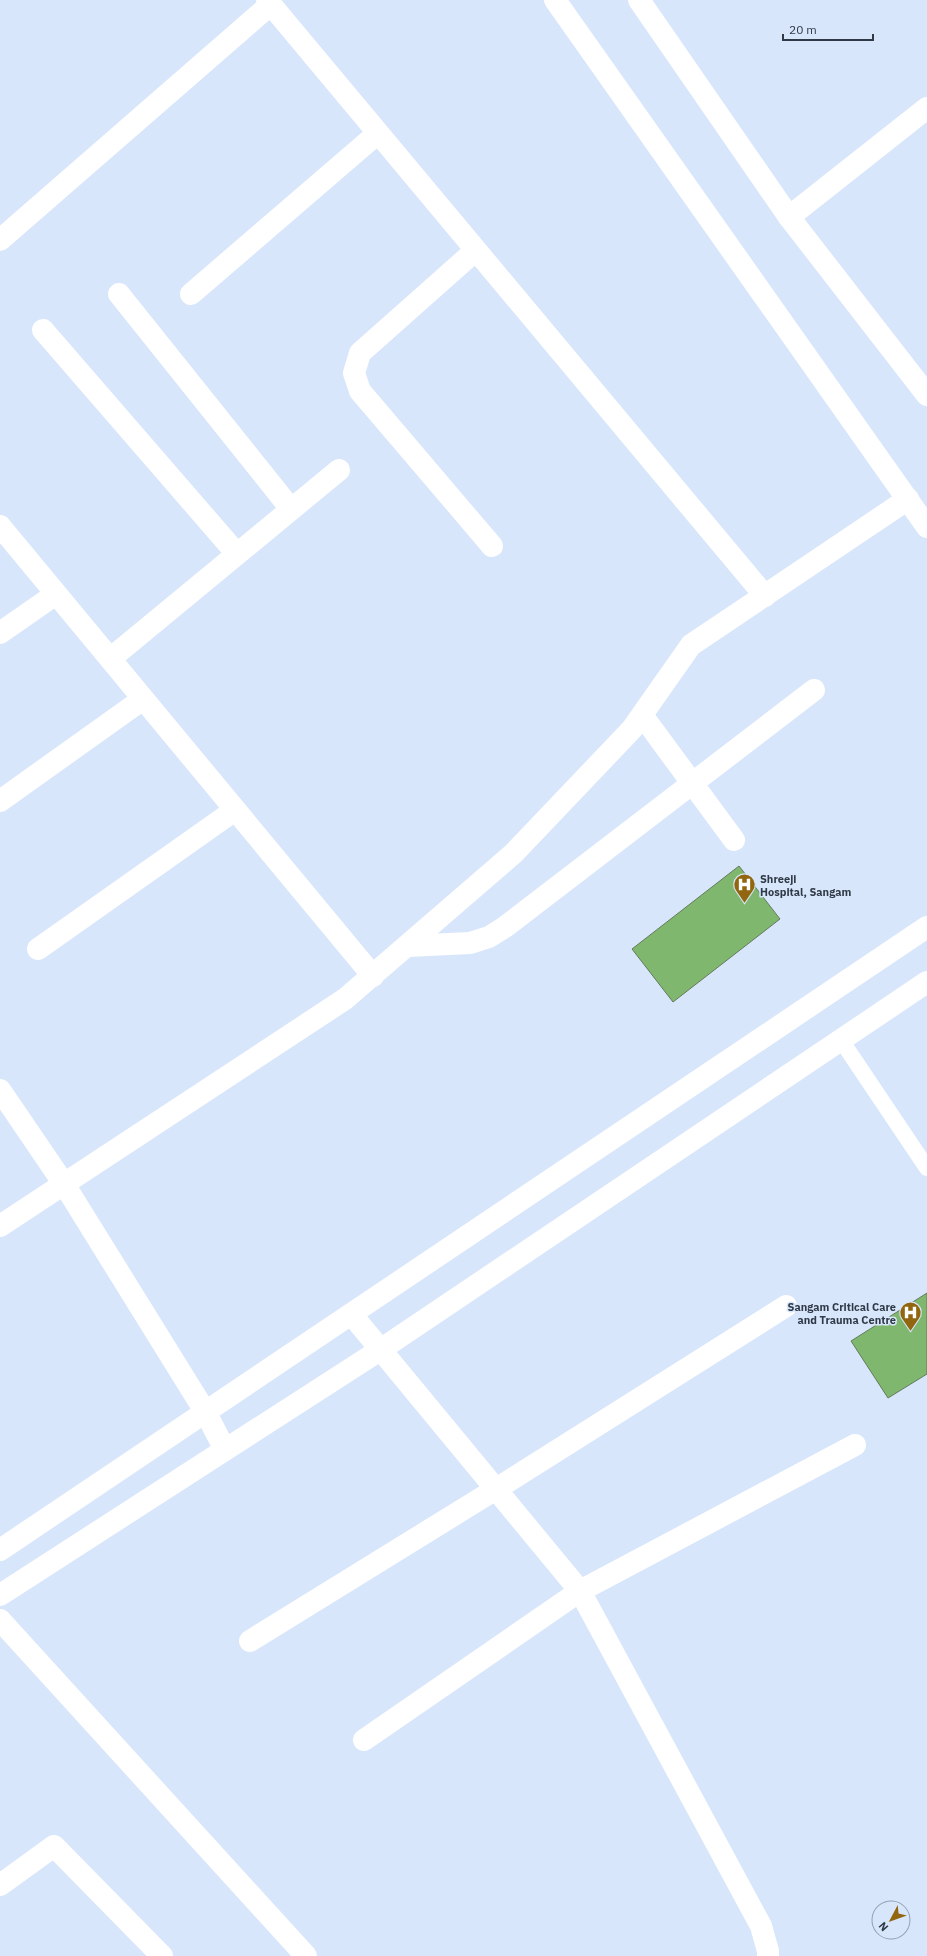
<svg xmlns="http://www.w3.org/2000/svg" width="927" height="1956" viewBox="0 0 927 1956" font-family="'IBM Plex Sans',sans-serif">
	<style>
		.building { fill: #80b76e; stroke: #637b5c }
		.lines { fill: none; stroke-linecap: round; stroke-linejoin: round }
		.service { stroke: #fff; stroke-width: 16 }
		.minor { stroke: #fff; stroke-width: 22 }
		.tertiary { stroke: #fff; stroke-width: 22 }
		.secondary { stroke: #fff; stroke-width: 22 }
		.labels { text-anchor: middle; stroke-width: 3; stroke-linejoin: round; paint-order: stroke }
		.poi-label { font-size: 11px; font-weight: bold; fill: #303a47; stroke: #d8e6fc; text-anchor: start }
	</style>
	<rect width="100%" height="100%" fill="#d8e6fc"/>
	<path class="building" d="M 739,866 L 780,919 L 673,1002 L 632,949 Z
		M 927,1293 L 927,1374 L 888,1398 L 851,1341 Z"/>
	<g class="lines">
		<path class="service" d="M 841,1040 L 927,1168"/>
		<path class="minor" d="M 267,0 L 765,596
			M 789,217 L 927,108
			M 0,240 L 271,4
			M 476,250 L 360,353 L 354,373 L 360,391 L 492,546
			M 119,294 L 291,509
			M 191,294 L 378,133
			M 43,330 L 237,554
			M 0,526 L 373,976
			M 0,633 L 56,594
			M 110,659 L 339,470
			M 642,715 L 734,840
			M 0,801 L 143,699
			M 407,946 L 470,943 L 489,937 L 505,927 L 814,690
			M 38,949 L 235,810
			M 0,1090 L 64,1184 L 206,1413 L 225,1450
			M 0,1226 L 345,999 L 514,853 L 632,729 L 691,645 L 908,499
			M 352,1315 L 580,1591 L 761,1926 L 768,1951 L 768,1956
			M 0,1620 L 306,1956
			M 250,1641 L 496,1489 L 786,1306
			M 364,1740 L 580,1591 L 855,1445
			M 0,1885 L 54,1846 L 162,1956"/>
		<path class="tertiary" d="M 555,0 L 927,527
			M 639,0 L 789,217 L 927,395"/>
		<path class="secondary" d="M 0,1550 L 927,927
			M 0,1595 L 380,1350 L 927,982"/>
	</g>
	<defs>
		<symbol id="hospital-pin" viewBox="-11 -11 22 30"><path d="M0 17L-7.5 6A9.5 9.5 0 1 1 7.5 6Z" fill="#91660f" stroke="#d8e6fc"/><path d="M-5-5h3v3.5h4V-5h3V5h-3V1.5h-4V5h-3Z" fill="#fff"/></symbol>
	</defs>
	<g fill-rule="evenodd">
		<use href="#hospital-pin" x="732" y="872" width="25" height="34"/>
		<use href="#hospital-pin" x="898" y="1300" width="25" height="34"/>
	</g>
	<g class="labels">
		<g class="poi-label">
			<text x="760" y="883">Shreeji<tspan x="760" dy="13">Hospital, Sangam</tspan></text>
			<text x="896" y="1311" text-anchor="end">Sangam Critical Care<tspan x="896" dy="13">and Trauma Centre</tspan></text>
		</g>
	</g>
	<g transform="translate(891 1920) rotate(229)"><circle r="19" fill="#d8e6fc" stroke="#95a1b4"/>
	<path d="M0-3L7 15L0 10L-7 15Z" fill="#91660f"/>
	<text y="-6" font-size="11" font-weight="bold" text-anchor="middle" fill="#303a47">N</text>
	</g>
	<path d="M783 34v6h90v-6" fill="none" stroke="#303a47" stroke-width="2"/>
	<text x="789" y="34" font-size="12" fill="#303a47" stroke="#d8e6fc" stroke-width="3" paint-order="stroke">20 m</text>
</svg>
